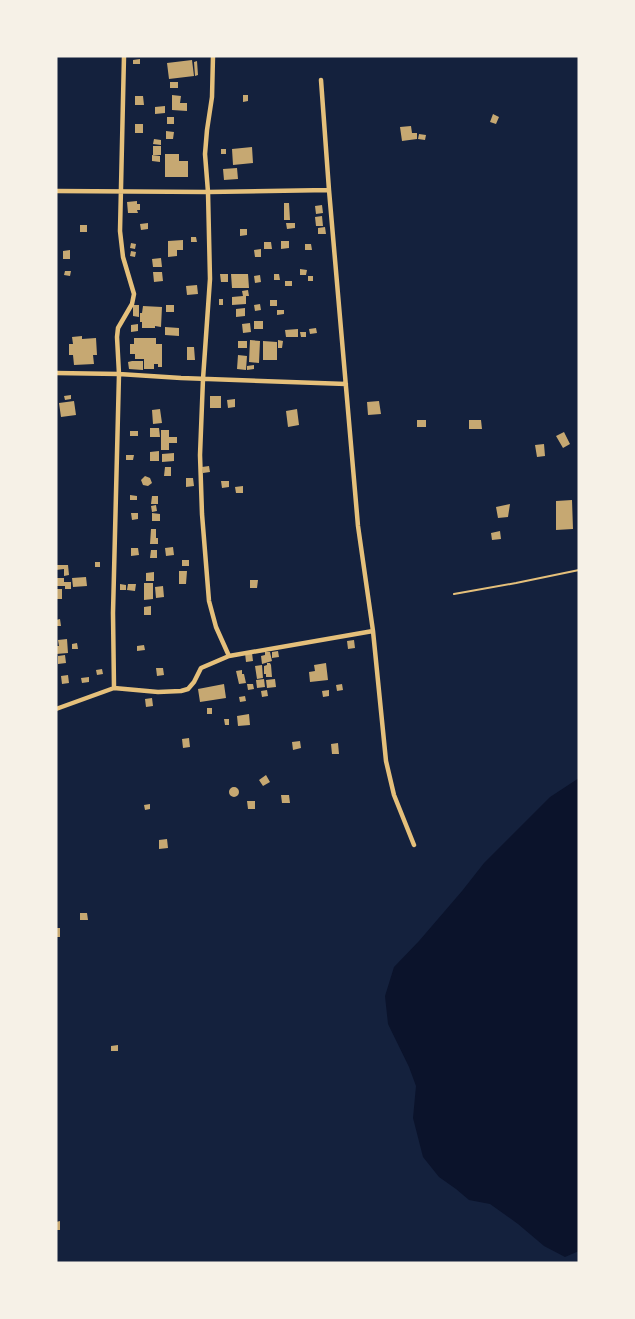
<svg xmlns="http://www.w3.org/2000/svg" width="635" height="1319" viewBox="0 0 635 1319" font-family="'PT Sans',sans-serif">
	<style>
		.water { fill: #0b132b }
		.building { fill: #c6a872 }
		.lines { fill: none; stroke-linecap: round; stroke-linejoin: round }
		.path { stroke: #e5c07b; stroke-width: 2 }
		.minor { stroke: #e5c07b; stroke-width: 4.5 }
	</style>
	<rect width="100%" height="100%" fill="#14213d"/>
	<path class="water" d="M 579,778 L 579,1251 L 565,1257 L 544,1246 L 518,1224 L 490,1204 L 469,1200 L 456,1189 L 439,1177 L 423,1157 L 413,1118 L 416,1086 L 409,1067 L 388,1024 L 385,996 L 394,967 L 419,941 L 462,891 L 484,863 L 550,797 Z"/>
	<path class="building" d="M 140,59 L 140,64 L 133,64 L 133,60 Z
		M 192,60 L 194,76 L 169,79 L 167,63 Z
		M 197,61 L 198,75 L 195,76 L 194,62 Z
		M 170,82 L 178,82 L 178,88 L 170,88 Z
		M 172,95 L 181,96 L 180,103 L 187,103 L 187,111 L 172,110 Z
		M 243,95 L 248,95 L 248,101 L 243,102 Z
		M 135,96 L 143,96 L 144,105 L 135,105 Z
		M 165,106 L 165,113 L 155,114 L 155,107 Z
		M 493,114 L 499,117 L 496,124 L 490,122 Z
		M 167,117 L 174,117 L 174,124 L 167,124 Z
		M 135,124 L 143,124 L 143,133 L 135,133 Z
		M 411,126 L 412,133 L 417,133 L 417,139 L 402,141 L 400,127 Z
		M 166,131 L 174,132 L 173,139 L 166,139 Z
		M 419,134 L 426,135 L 425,140 L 418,139 Z
		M 154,139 L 161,140 L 161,145 L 153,144 Z
		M 153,146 L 161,146 L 161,155 L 153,155 Z
		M 252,147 L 253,163 L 233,165 L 232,149 Z
		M 221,149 L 226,149 L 226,154 L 221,154 Z
		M 165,154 L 179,154 L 179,161 L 188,161 L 188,177 L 165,177 Z
		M 152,155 L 160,156 L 160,162 L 152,161 Z
		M 237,168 L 238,179 L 224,180 L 223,169 Z
		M 137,201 L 137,204 L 140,204 L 140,210 L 137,210 L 138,213 L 128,213 L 127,202 Z
		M 284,203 L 289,203 L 290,220 L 284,220 Z
		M 322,205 L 323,213 L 316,214 L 315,206 Z
		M 322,216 L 323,226 L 316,226 L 315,217 Z
		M 148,223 L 148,229 L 141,230 L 140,224 Z
		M 286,223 L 295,223 L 295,228 L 287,229 Z
		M 80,225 L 87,225 L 87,232 L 80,232 Z
		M 325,227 L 326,234 L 318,234 L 318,228 Z
		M 240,229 L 247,229 L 247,235 L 240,236 Z
		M 191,237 L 196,237 L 197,242 L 191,242 Z
		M 183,240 L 183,250 L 177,250 L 177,256 L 168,257 L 168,241 Z
		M 281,241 L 289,241 L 289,248 L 281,249 Z
		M 264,242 L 271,242 L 272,249 L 264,249 Z
		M 131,243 L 136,244 L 135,249 L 130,248 Z
		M 305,244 L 311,244 L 312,250 L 305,250 Z
		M 261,249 L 261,257 L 255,257 L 254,250 Z
		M 70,250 L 70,259 L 63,259 L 63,251 Z
		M 131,251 L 136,252 L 135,257 L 130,256 Z
		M 161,258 L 162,267 L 153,267 L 152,259 Z
		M 300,269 L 307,270 L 306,275 L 300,275 Z
		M 65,271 L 71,271 L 70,276 L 64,275 Z
		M 153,272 L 162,272 L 163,281 L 154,282 Z
		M 220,274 L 228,274 L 228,282 L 221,282 Z
		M 231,274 L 248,274 L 249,288 L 232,288 Z
		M 274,274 L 279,274 L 280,280 L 274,280 Z
		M 260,275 L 261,282 L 255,283 L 254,276 Z
		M 308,276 L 313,276 L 313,281 L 308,281 Z
		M 285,281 L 292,281 L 292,286 L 285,286 Z
		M 197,285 L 198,294 L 187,295 L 186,286 Z
		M 248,290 L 249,296 L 246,296 L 246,304 L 232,305 L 232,297 L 243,296 L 242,291 Z
		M 219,299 L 223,299 L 223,305 L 219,305 Z
		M 270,300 L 277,300 L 277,306 L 270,306 Z
		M 260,304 L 261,310 L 255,311 L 254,305 Z
		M 133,305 L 139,305 L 139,317 L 133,316 Z
		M 166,305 L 174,305 L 174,312 L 166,312 Z
		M 143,306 L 162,307 L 161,327 L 155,326 L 155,328 L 142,328 L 142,322 L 140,322 L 140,313 L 142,313 Z
		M 245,308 L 245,316 L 236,317 L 236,309 Z
		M 277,310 L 284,310 L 284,314 L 277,315 Z
		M 254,321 L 263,321 L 263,329 L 254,329 Z
		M 250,323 L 251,332 L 243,333 L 242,324 Z
		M 138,324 L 138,331 L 131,332 L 131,325 Z
		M 165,327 L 179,328 L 179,336 L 165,335 Z
		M 316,328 L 317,333 L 310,334 L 309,329 Z
		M 298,329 L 298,337 L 286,337 L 285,330 Z
		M 300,332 L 306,332 L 306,337 L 301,337 Z
		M 82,336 L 82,339 L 96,338 L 97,355 L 93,355 L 94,364 L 74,365 L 73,355 L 69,355 L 69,344 L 73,344 L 72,337 Z
		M 134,338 L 156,338 L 156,344 L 162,344 L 162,367 L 158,367 L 158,364 L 154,364 L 154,369 L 144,369 L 144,359 L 135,359 L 135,354 L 130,354 L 130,344 L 134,344 Z
		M 250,340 L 260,341 L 259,363 L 249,362 Z
		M 278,340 L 283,341 L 282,348 L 278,348 Z
		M 238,341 L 247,341 L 247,348 L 238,348 Z
		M 263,341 L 277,342 L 277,360 L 263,360 Z
		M 187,347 L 194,347 L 195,360 L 187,360 Z
		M 238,355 L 247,356 L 246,370 L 237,369 Z
		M 132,361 L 143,361 L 143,370 L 129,369 L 128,362 Z
		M 254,365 L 254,369 L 247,370 L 247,366 Z
		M 71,395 L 71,399 L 65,400 L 64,396 Z
		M 210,396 L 221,396 L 221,408 L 210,408 Z
		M 235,399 L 235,407 L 228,408 L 227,400 Z
		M 74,401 L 76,415 L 61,417 L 59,403 Z
		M 379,401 L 381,414 L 368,415 L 367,402 Z
		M 160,409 L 162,423 L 153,424 L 152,410 Z
		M 297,409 L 299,425 L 288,427 L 286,411 Z
		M 417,420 L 426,420 L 426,427 L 417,427 Z
		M 469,420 L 481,420 L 482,429 L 469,429 Z
		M 150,428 L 159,428 L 160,437 L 150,437 Z
		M 161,430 L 169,430 L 169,437 L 177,437 L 177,443 L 169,443 L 169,450 L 161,450 Z
		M 130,431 L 138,431 L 138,436 L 130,436 Z
		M 564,432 L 570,444 L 563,448 L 556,436 Z
		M 544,444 L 545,456 L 537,457 L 535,445 Z
		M 159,451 L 159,461 L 150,461 L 150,452 Z
		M 174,453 L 174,461 L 162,462 L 162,454 Z
		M 126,455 L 134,455 L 133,460 L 126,460 Z
		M 209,466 L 210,472 L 203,473 L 202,467 Z
		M 165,467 L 171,467 L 171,476 L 164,476 Z
		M 145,476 L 150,478 L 152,483 L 148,486 L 143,485 L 141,480 Z
		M 186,478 L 193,478 L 194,486 L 186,487 Z
		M 221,481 L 229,481 L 229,487 L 222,488 Z
		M 243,486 L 243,493 L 236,493 L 235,487 Z
		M 130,495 L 137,496 L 137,500 L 130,500 Z
		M 152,496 L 158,496 L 158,504 L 151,504 Z
		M 572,500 L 573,529 L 556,530 L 556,501 Z
		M 510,504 L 508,517 L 498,518 L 496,507 Z
		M 156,505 L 157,511 L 152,512 L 151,506 Z
		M 131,513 L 138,513 L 138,519 L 132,520 Z
		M 152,513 L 160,514 L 160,521 L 152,521 Z
		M 151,529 L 156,529 L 156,538 L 158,538 L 158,544 L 150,544 Z
		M 500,531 L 501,539 L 492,540 L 491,533 Z
		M 173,547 L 174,555 L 166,556 L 165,548 Z
		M 131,548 L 138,548 L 139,555 L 131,556 Z
		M 151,550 L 157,550 L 157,558 L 150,558 Z
		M 182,560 L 189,560 L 189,566 L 182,566 Z
		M 95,562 L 100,562 L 100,567 L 95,567 Z
		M 56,565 L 68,565 L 69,575 L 64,576 L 64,569 L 56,570 Z
		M 179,571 L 187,571 L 186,584 L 179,584 Z
		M 154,572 L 154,581 L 146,581 L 146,573 Z
		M 86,577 L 87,586 L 73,587 L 72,578 Z
		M 56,578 L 64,578 L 64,582 L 71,582 L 71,589 L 65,589 L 65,586 L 57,586 Z
		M 250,580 L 258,580 L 257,588 L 250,588 Z
		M 144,583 L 153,583 L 153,599 L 144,600 Z
		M 120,584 L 126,585 L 126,590 L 120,590 Z
		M 128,584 L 136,584 L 135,591 L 127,590 Z
		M 163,586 L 164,597 L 156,598 L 155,587 Z
		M 56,589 L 62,589 L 62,599 L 56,599 Z
		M 151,606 L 151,615 L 144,615 L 144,607 Z
		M 60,619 L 61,626 L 56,626 L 56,620 Z
		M 67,639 L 68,653 L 56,654 L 56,646 L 59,646 L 58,640 Z
		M 354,640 L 355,648 L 348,649 L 347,641 Z
		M 77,643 L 78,649 L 72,649 L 72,644 Z
		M 144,645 L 145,650 L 137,651 L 137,646 Z
		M 278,651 L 279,657 L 272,658 L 272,652 Z
		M 265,652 L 270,652 L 272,661 L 262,664 L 261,656 L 265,655 Z
		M 245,653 L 252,653 L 253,661 L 246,662 Z
		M 65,655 L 66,663 L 58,664 L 58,656 Z
		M 267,663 L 270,663 L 271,665 L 272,677 L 266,677 L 266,674 L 264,674 L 264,666 L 267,665 Z
		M 326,663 L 328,680 L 310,682 L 309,672 L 315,671 L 314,665 Z
		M 262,665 L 263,678 L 257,679 L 255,666 Z
		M 156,668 L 163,668 L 164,675 L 157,676 Z
		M 102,669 L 103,674 L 97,675 L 96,670 Z
		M 242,670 L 242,674 L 244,674 L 246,683 L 239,684 L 236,671 Z
		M 68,675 L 69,683 L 62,684 L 61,676 Z
		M 89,677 L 89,682 L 82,683 L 81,678 Z
		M 264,679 L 265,687 L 257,688 L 256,680 Z
		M 275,679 L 276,687 L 267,688 L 266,680 Z
		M 224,684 L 226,698 L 200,702 L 198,689 Z
		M 247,684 L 253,684 L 254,689 L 248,690 Z
		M 342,684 L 343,690 L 337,691 L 336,685 Z
		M 267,690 L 268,696 L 262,697 L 261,691 Z
		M 329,690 L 329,696 L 323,697 L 322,691 Z
		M 245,696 L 246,701 L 240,702 L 239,697 Z
		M 152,698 L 153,706 L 146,707 L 145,699 Z
		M 207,708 L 212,708 L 212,714 L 207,714 Z
		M 249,714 L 250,725 L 238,726 L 237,716 Z
		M 224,719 L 229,719 L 229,725 L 225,725 Z
		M 189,738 L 190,747 L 183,748 L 182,739 Z
		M 300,741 L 301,748 L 293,750 L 292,742 Z
		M 338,743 L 339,754 L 332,754 L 331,744 Z
		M 266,775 L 270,782 L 263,786 L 259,780 Z
		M229 792a5 5 0 1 1 10 0a5 5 0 1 1-10 0Z
		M 281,795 L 289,795 L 290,803 L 282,803 Z
		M 247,801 L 255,801 L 255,809 L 248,809 Z
		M 150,804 L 150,809 L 145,810 L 144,805 Z
		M 167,839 L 168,848 L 159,849 L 159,840 Z
		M 80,913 L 87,913 L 88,920 L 80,920 Z
		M 56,928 L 60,928 L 60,937 L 56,937 Z
		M 118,1045 L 118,1051 L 111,1051 L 111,1046 Z
		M 60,1221 L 60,1230 L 56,1230 L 56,1222 Z"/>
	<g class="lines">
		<path class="path" d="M 454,594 L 516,583 L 579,570"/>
		<path class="minor" d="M 213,56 L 212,97 L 207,130 L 205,154 L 208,192 L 210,279 L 203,379 L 200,455 L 202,514 L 209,601 L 216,627 L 229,656
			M 321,80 L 329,190 L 358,526 L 373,631 L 386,761 L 394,795 L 414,845
			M 56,191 L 208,192 L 329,190
			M 56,373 L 119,374 L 181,378 L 346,384
			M 114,688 L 113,613 L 119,374 L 117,337 L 118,328 L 132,304 L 134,294 L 123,257 L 120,231 L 124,56
			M 56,709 L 114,688 L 158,692 L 181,691 L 188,689 L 194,682 L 201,668 L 229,656 L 373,631"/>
	</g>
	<rect width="635" height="1319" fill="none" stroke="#f6f1e7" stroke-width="115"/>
</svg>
